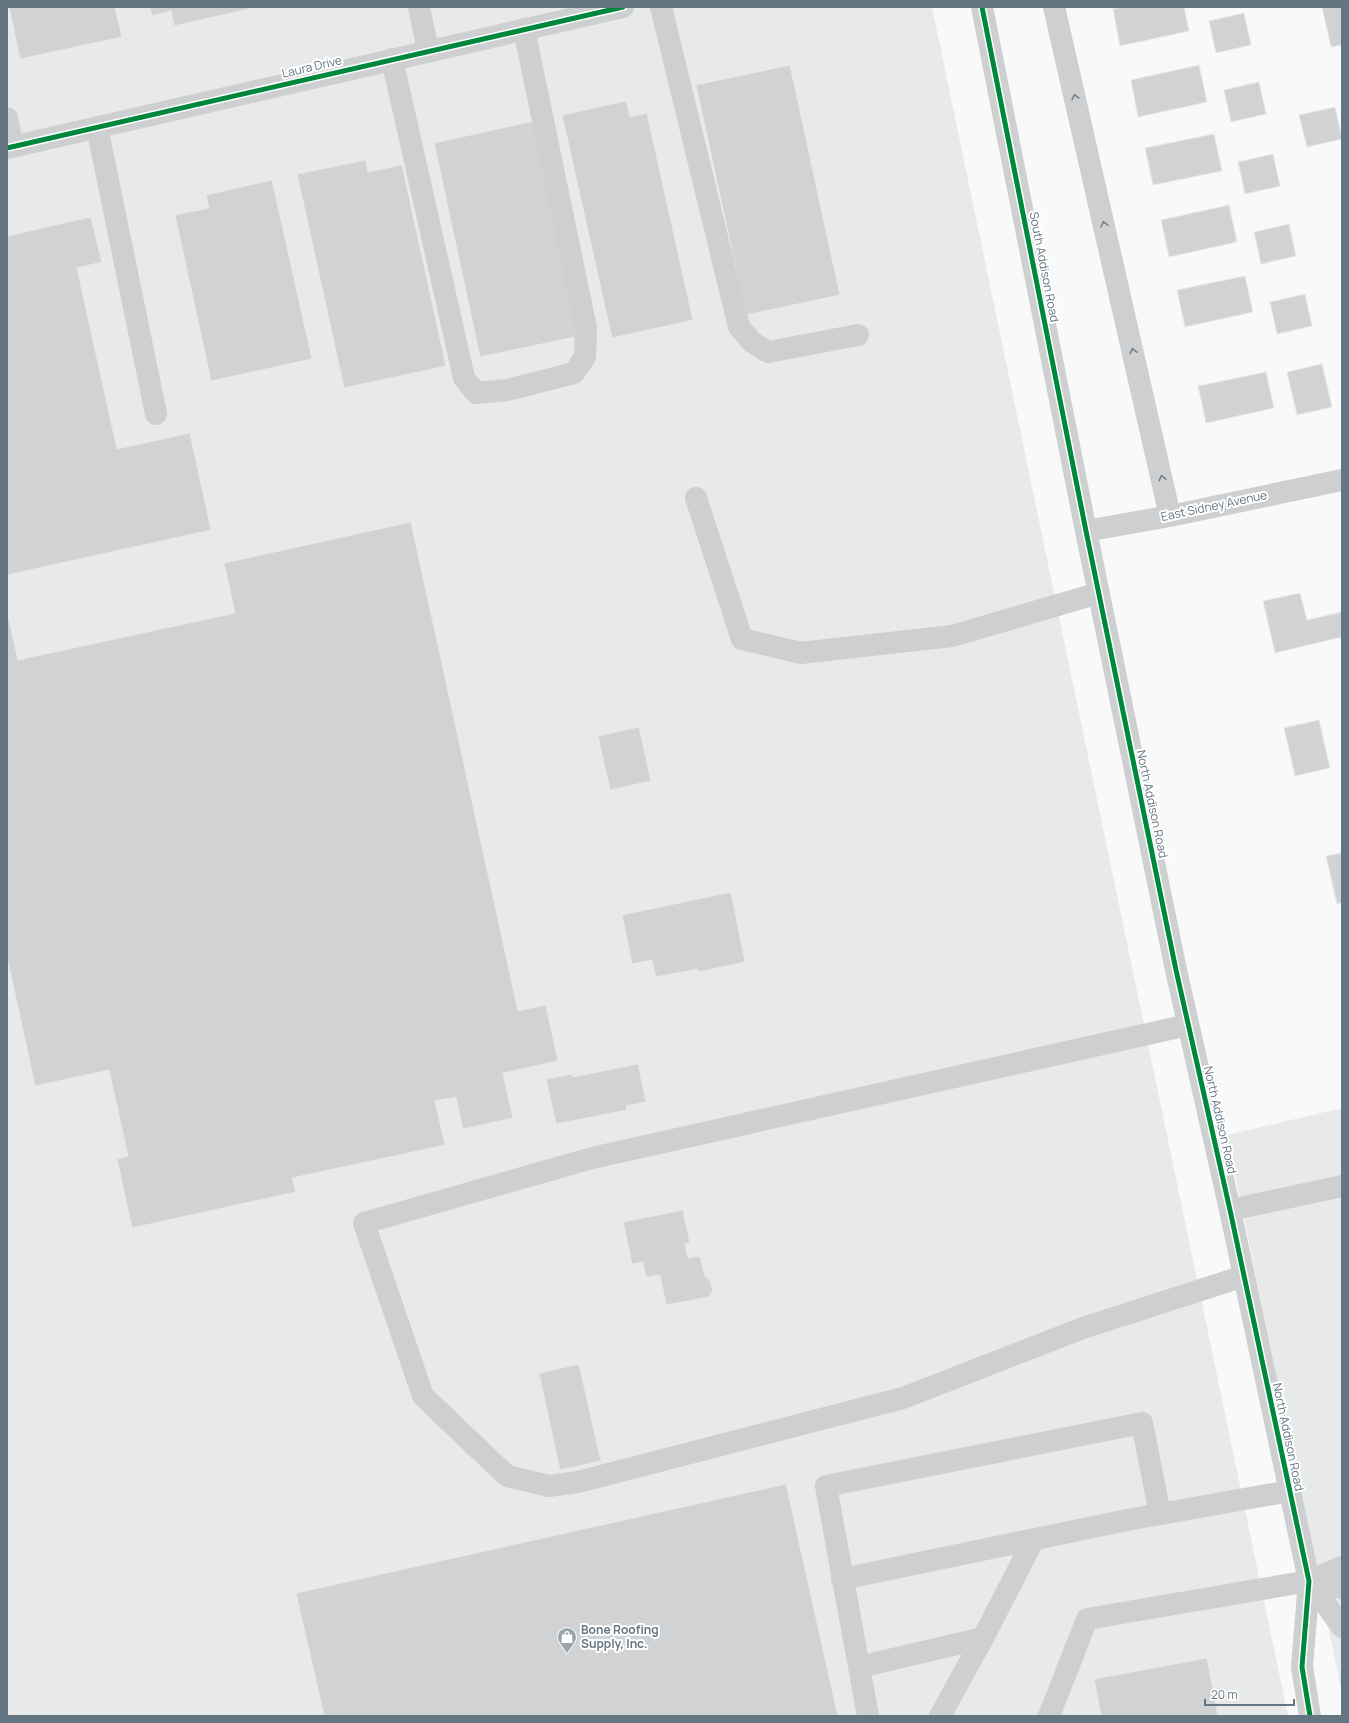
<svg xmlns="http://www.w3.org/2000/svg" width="1349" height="1723" viewBox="0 0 1349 1723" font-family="Manrope,sans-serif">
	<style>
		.built { fill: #e8e9e9 }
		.building { fill: #d0d2d3; stroke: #e8e8e8 }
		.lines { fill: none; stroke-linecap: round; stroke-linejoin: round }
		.minor { stroke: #cecfd0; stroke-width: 22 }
		.cycleway-casing { stroke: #fff; stroke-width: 8 }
		.cycleway { stroke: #00873e; stroke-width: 5 }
		.oneway { stroke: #707f8b }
		.labels { text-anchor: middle; stroke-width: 4; stroke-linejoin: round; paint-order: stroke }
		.street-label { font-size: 12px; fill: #657683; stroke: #fff }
		.poi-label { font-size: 12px; font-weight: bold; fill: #657683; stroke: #fff; text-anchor: start }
	</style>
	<rect width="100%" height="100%" fill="#f9f9f9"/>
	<path class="built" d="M 7,7 L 932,7 L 1288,1716 L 7,1716 Z
		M 1342,1108 L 1342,1694 L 1227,1135 Z"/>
	<path class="building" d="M 9,7 L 115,7 L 122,37 L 20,59 Z
		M 150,7 L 258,7 L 174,26 L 171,11 L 152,16 Z
		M 1121,7 L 1184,7 L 1189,31 L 1120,46 L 1113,9 Z
		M 1322,7 L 1342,7 L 1342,45 L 1331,47 Z
		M 1244,13 L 1251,45 L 1216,53 L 1209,21 Z
		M 790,65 L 840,295 L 746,315 L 696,85 Z
		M 1199,65 L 1207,102 L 1138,117 L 1131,80 Z
		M 1259,82 L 1266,114 L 1231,122 L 1224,90 Z
		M 626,101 L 630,117 L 647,113 L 693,320 L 612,338 L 562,115 Z
		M 1335,107 L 1342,139 L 1307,147 L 1299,115 Z
		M 534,121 L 580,336 L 480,357 L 434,143 Z
		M 1214,134 L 1222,171 L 1153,185 L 1145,148 Z
		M 1273,154 L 1280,186 L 1245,194 L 1238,162 Z
		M 366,160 L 368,172 L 402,165 L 446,366 L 344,388 L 297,174 Z
		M 272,180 L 312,359 L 211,381 L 175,215 L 209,208 L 206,195 Z
		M 1229,205 L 1237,242 L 1169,257 L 1161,220 Z
		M 91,217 L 102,262 L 77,268 L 117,449 L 190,433 L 211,530 L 7,575 L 7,236 Z
		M 1289,224 L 1296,256 L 1261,264 L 1254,232 Z
		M 1245,276 L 1253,312 L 1185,327 L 1177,290 Z
		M 1305,294 L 1312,326 L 1277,334 L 1270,302 Z
		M 1322,364 L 1332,407 L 1297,415 L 1287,372 Z
		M 1266,372 L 1274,408 L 1206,423 L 1198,386 Z
		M 411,522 L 518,1011 L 546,1005 L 558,1061 L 503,1073 L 513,1118 L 463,1129 L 456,1097 L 435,1101 L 445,1145 L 292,1178 L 296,1192 L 132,1228 L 117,1159 L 128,1156 L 109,1070 L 35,1086 L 7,957 L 7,611 L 18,660 L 235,613 L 224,563 Z
		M 1300,593 L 1307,620 L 1342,612 L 1342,637 L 1275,653 L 1263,601 Z
		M 1319,720 L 1330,768 L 1295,776 L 1284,728 Z
		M 639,727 L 651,781 L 610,790 L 598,736 Z
		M 1342,853 L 1342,903 L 1337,904 L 1326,856 Z
		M 731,892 L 745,962 L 698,972 L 698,969 L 656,977 L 652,960 L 632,964 L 622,915 Z
		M 638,1064 L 646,1102 L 626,1106 L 627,1110 L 556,1124 L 546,1079 L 573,1074 L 573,1077 Z
		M 683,1210 L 690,1243 L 685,1244 L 688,1258 L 700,1256 L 705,1276 L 710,1281 L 713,1290 L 709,1297 L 666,1305 L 660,1275 L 646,1277 L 643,1262 L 632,1264 L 623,1222 Z
		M 579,1364 L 601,1461 L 560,1470 L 539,1373 Z
		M 786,1484 L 838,1716 L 324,1716 L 296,1593 Z
		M 1207,1658 L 1218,1716 L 1101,1716 L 1094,1679 Z"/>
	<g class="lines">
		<path class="minor" d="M 419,7 L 428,50
			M 661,7 L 739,327 L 752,342 L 768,352 L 858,335
			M 982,7 L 1086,531 L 1176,970 L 1230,1210 L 1309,1581 L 1302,1667 L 1310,1716
			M 1054,7 L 1170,516
			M 392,59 L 464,378 L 476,393 L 507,390 L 574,373 L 585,357 L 586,328 L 524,29
			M 7,118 L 13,147
			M 97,127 L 156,414
			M 7,148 L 623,7
			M 696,498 L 742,639 L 801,653 L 952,636 L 1099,593
			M 1086,531 L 1170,516 L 1342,480
			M 1188,1025 L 592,1158 L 364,1223 L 423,1396 L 507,1476 L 549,1486 L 578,1482 L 903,1398 L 1083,1328 L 1244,1276
			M 1230,1210 L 1342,1186
			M 842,1579 L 1132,1519 L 1290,1491
			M 1309,1581 L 1342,1627
			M 1309,1581 L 1342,1588
			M 859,1667 L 983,1638
			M 868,1716 L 826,1486 L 1142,1423 L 1160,1514
			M 940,1716 L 983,1638 L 1034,1539
			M 1049,1716 L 1087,1619 L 1309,1581 L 1342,1567"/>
		<defs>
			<path id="cycleway" d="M 982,7 L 1086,531 L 1176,970 L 1230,1210 L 1309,1581 L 1302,1667 L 1310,1716
				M 7,148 L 623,7"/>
		</defs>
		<use href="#cycleway" class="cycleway-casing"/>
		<use href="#cycleway" class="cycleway"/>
	</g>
	<defs><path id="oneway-chevron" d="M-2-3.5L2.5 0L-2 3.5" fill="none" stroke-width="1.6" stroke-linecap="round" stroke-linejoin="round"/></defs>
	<g class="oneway">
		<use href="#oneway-chevron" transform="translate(1075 97) rotate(-103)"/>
		<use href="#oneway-chevron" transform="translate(1104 224) rotate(-103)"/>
		<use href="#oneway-chevron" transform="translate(1133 351) rotate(-103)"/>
		<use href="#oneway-chevron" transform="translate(1162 478) rotate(-103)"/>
	</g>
	<defs>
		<symbol id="shop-pin" viewBox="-11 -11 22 30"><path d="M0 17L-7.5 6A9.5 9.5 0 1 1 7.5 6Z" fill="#99a4ac" stroke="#fff"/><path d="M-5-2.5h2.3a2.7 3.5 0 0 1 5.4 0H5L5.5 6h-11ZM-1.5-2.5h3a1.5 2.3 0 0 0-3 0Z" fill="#fff"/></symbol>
	</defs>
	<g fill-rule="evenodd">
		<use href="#shop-pin" x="556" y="1626" width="22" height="30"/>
	</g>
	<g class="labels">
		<g class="street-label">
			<text transform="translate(312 67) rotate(-13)" y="4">Laura Drive</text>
			<text transform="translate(1044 267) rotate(79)" y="4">South Addison Road</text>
			<text transform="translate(1214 506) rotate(-12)" y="4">East Sidney Avenue</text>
			<text transform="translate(1152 804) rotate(78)" y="4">North Addison Road</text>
			<text transform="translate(1220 1120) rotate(77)" y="4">North Addison Road</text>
			<text transform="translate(1288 1437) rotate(78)" y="4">North Addison Road</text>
		</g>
		<g class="poi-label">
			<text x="581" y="1634">Bone Roofing<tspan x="581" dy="14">Supply, Inc.</tspan></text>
		</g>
	</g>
	<rect width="1349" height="1723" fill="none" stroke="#657683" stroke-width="16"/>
	<path d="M1205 1699v6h89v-6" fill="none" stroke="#657683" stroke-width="2"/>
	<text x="1211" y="1699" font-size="12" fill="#657683" stroke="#ffffff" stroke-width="3" paint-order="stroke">20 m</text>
</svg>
